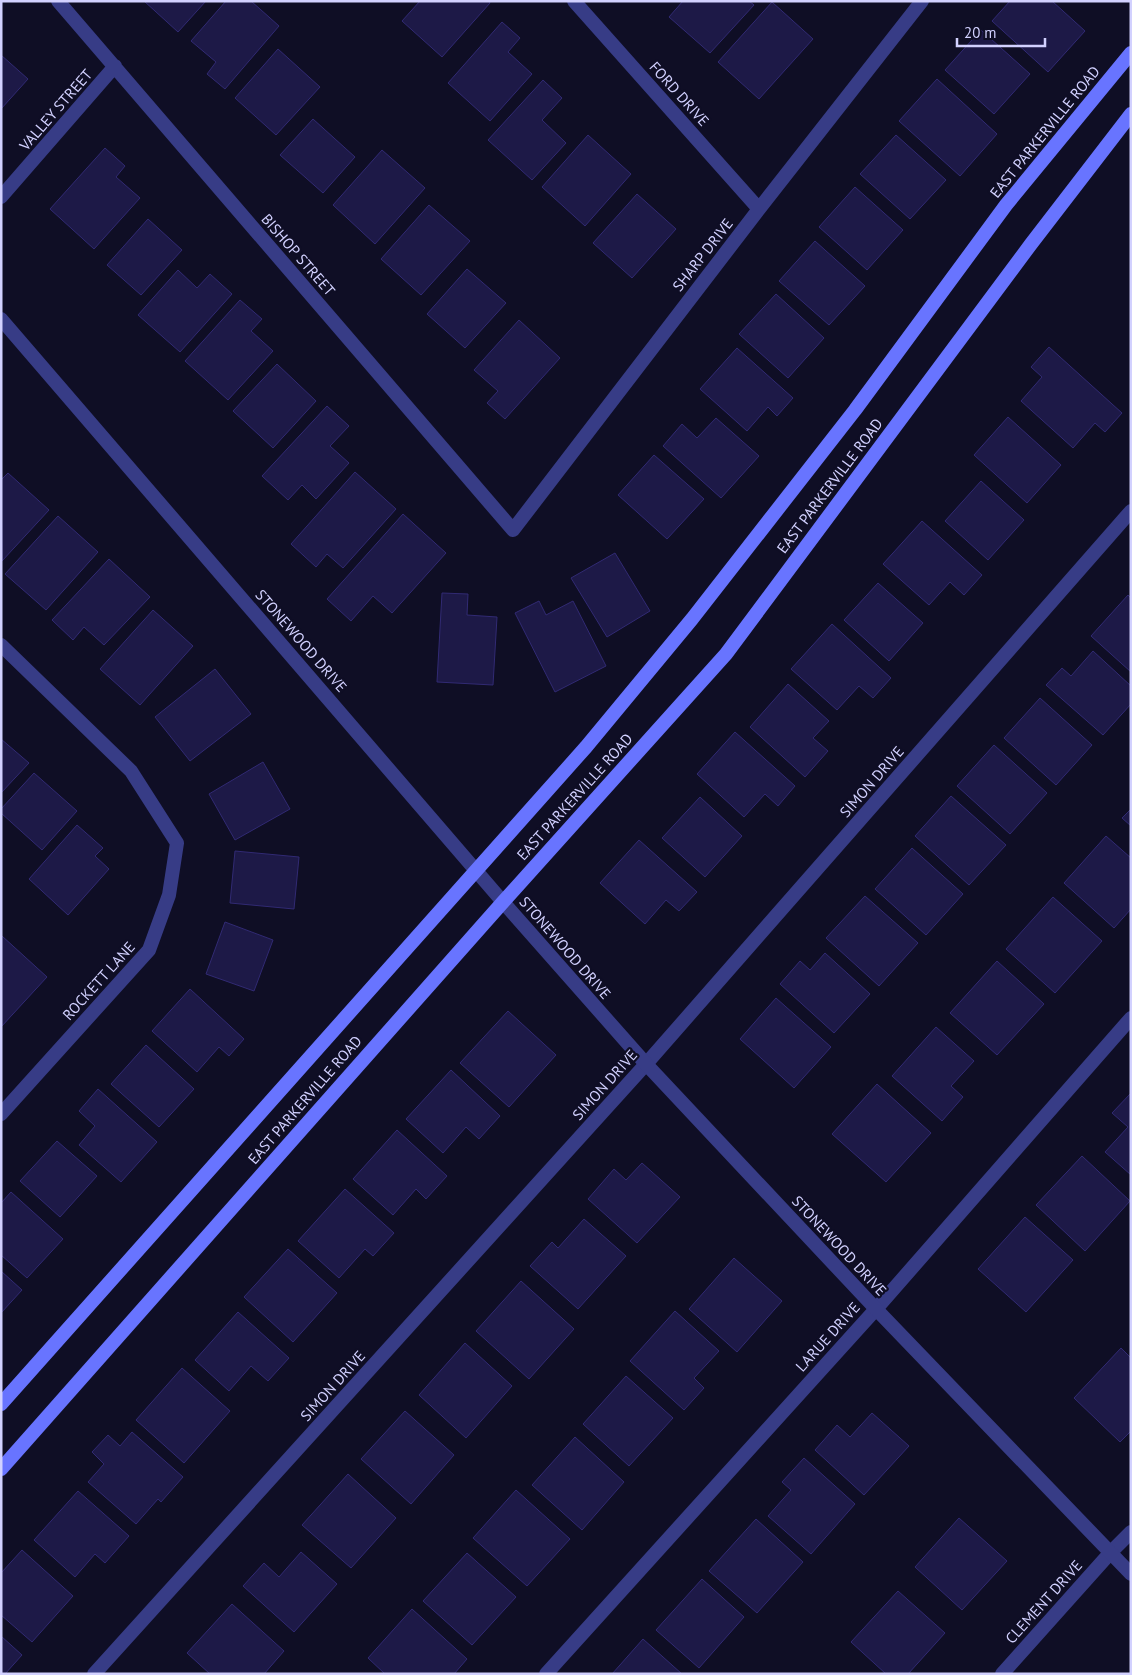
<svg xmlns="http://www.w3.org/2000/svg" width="1132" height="1675" viewBox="0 0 1132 1675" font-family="'PT Sans',sans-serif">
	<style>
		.building { fill: #1d1947; stroke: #312a73 }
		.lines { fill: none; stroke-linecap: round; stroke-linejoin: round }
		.minor { stroke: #373c86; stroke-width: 14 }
		.tertiary { stroke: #373c86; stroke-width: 14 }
		.secondary { stroke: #6874ff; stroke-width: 14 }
		.labels { text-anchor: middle; stroke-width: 4.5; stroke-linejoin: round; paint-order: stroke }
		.street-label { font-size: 15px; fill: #d2d1ff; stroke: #0f0e25 }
	</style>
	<rect width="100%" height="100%" fill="#0f0e25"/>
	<path class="building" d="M 144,1 L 206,1 L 178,32 Z
		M 226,1 L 251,1 L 279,26 L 225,89 L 207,74 L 216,62 L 191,41 Z
		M 420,1 L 489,1 L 490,3 L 442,57 L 402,21 Z
		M 683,1 L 749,1 L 754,5 L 710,53 L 669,17 Z
		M 1010,1 L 1052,1 L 1085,31 L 1048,72 L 992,21 Z
		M 772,2 L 813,39 L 759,99 L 718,62 Z
		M 502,22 L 520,38 L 508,52 L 532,74 L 490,121 L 448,83 Z
		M 981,30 L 1030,74 L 994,114 L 945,70 Z
		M 278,49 L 320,87 L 276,135 L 235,98 Z
		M 1,55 L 28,79 L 1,109 Z
		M 937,79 L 997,134 L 960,176 L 899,121 Z
		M 543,80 L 562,98 L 542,120 L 566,143 L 532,180 L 488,140 Z
		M 313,119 L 355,157 L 323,193 L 280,155 Z
		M 588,135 L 631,174 L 585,226 L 542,187 Z
		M 896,135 L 946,180 L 910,219 L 860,174 Z
		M 105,148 L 125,166 L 116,177 L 140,198 L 94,249 L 50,209 Z
		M 382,150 L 425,188 L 375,244 L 333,205 Z
		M 855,187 L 903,230 L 867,270 L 819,227 Z
		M 637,194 L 676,229 L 632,278 L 593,243 Z
		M 429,205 L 470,241 L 421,295 L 381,259 Z
		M 148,219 L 182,250 L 141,295 L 107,265 Z
		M 815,241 L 865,286 L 829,325 L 779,281 Z
		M 467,269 L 506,303 L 465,348 L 427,314 Z
		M 178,270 L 197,288 L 210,274 L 232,294 L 180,352 L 138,315 Z
		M 776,294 L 824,338 L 788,378 L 739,334 Z
		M 240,300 L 262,319 L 251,331 L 273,351 L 228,400 L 185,361 Z
		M 519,320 L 560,358 L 505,419 L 487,403 L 498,391 L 474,370 Z
		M 1049,347 L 1122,413 L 1105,432 L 1095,423 L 1073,448 L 1021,401 L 1042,377 L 1031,367 Z
		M 737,348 L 793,398 L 777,416 L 768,407 L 747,431 L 700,389 Z
		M 277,364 L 316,401 L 273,448 L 233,411 Z
		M 327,406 L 349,426 L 330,446 L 349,463 L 316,499 L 302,485 L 288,500 L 262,476 Z
		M 1008,417 L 1061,465 L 1027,503 L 974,455 Z
		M 716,418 L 759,456 L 721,498 L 663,446 L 682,424 L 697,438 Z
		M 654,455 L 704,499 L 667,539 L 618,495 Z
		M 355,472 L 396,509 L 343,568 L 327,554 L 316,567 L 291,544 Z
		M 8,473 L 49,510 L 2,561 L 1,480 Z
		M 981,481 L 1024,520 L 988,560 L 945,521 Z
		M 403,514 L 446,553 L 392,613 L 373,596 L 351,621 L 327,599 Z
		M 58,516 L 98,552 L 46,610 L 5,574 Z
		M 922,521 L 982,575 L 964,595 L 950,582 L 929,605 L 883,564 Z
		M 615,553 L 650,611 L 607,637 L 571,578 Z
		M 109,559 L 150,597 L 104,645 L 84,627 L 73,640 L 52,620 Z
		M 878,583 L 923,623 L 889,661 L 844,620 Z
		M 442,593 L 468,594 L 467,615 L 497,617 L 493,685 L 437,682 Z
		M 1128,595 L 1131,598 L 1131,672 L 1091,636 Z
		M 539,601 L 546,615 L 573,601 L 606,666 L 555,692 L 515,613 Z
		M 153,610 L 193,646 L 140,705 L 100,669 Z
		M 832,624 L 891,678 L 873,698 L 859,686 L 837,710 L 791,669 Z
		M 1093,651 L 1131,686 L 1131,704 L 1103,735 L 1046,685 L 1062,668 L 1071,676 Z
		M 215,669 L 251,714 L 190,761 L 155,717 Z
		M 788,684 L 829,721 L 813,738 L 828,751 L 805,777 L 750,727 Z
		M 1040,698 L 1092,745 L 1056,785 L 1004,738 Z
		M 735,732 L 795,786 L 778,806 L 765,794 L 744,817 L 697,774 Z
		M 1,739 L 29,763 L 1,793 Z
		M 994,745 L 1047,793 L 1010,834 L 957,786 Z
		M 263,762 L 290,809 L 235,840 L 209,794 Z
		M 34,773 L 77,811 L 42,850 L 1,813 L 1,809 Z
		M 951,796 L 1006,845 L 969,885 L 915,836 Z
		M 700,797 L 742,836 L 705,877 L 662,838 Z
		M 1131,809 L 1131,826 L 1122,818 Z
		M 77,825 L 103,848 L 95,856 L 109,869 L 68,915 L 29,879 Z
		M 1106,836 L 1131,858 L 1131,909 L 1114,928 L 1064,883 Z
		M 639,840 L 697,892 L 679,911 L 666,900 L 645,924 L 600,883 Z
		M 912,848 L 963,894 L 926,935 L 875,889 Z
		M 235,851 L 299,857 L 294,909 L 230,903 Z
		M 865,896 L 918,943 L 879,986 L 826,938 Z
		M 1053,897 L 1102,941 L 1055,993 L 1006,949 Z
		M 225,922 L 273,940 L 254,991 L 206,974 Z
		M 2,936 L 47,977 L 1,1027 L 1,937 Z
		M 825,953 L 870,994 L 834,1033 L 780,984 L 800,961 L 810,970 Z
		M 997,961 L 1044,1004 L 997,1055 L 950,1013 Z
		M 190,989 L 244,1039 L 229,1056 L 219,1047 L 197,1072 L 152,1031 Z
		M 776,998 L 831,1047 L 794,1088 L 740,1039 Z
		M 508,1011 L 556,1055 L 509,1107 L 460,1063 Z
		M 936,1027 L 974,1061 L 951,1086 L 963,1097 L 942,1121 L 892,1076 Z
		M 146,1045 L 194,1089 L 159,1127 L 111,1084 Z
		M 451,1070 L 500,1116 L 479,1139 L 466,1127 L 443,1153 L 406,1119 Z
		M 877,1084 L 931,1133 L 886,1182 L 832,1134 Z
		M 98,1089 L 157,1142 L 121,1182 L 79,1145 L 95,1126 L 79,1111 Z
		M 1131,1093 L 1131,1175 L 1105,1152 L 1128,1127 L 1112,1113 Z
		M 397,1130 L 447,1176 L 426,1199 L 416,1189 L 393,1215 L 353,1179 Z
		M 57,1141 L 97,1176 L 60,1217 L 20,1181 Z
		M 1082,1156 L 1130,1201 L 1085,1251 L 1036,1205 Z
		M 642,1163 L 680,1197 L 637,1243 L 588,1199 L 614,1169 L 626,1180 Z
		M 345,1189 L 394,1233 L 373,1256 L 365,1249 L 339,1278 L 298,1241 Z
		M 11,1192 L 63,1239 L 27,1278 L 1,1255 L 1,1203 Z
		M 1025,1217 L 1073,1260 L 1026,1312 L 978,1269 Z
		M 584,1219 L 626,1256 L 578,1309 L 530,1266 L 552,1242 L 558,1248 Z
		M 288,1249 L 337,1293 L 293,1342 L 244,1297 Z
		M 734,1258 L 782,1301 L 737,1352 L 689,1309 Z
		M 1,1271 L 22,1290 L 1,1313 Z
		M 521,1281 L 574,1329 L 529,1379 L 476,1331 Z
		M 675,1311 L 719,1351 L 694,1378 L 704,1388 L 684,1410 L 630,1361 Z
		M 238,1312 L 289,1358 L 268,1381 L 251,1366 L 229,1391 L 195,1360 Z
		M 465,1343 L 512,1386 L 466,1438 L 419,1395 Z
		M 1121,1348 L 1131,1358 L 1131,1431 L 1120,1442 L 1074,1398 Z
		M 182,1368 L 230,1411 L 184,1463 L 136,1420 Z
		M 626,1376 L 673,1418 L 629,1466 L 583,1424 Z
		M 405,1411 L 454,1455 L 411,1504 L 361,1459 Z
		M 872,1413 L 909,1446 L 864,1495 L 815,1450 L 837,1425 L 850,1437 Z
		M 132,1432 L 183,1477 L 161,1502 L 158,1499 L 136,1524 L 88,1482 L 104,1464 L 92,1452 L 108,1435 L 120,1446 Z
		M 575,1437 L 624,1482 L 582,1530 L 532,1485 Z
		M 804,1458 L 855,1504 L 811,1554 L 768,1516 L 791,1490 L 782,1482 Z
		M 348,1474 L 396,1518 L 351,1568 L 302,1525 Z
		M 516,1490 L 570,1539 L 527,1586 L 473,1538 Z
		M 78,1491 L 129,1536 L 105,1563 L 95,1554 L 75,1577 L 34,1540 Z
		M 959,1518 L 1007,1561 L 962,1610 L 915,1567 Z
		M 756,1519 L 803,1562 L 757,1613 L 709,1571 Z
		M 22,1550 L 73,1596 L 32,1642 L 1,1615 L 1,1573 Z
		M 301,1552 L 337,1584 L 294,1632 L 243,1586 L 264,1563 L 279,1577 Z
		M 467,1553 L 516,1597 L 472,1645 L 423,1601 Z
		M 702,1579 L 744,1617 L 699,1668 L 656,1630 Z
		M 898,1591 L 945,1633 L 908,1674 L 886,1674 L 851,1642 Z
		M 232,1604 L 284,1651 L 264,1674 L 210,1674 L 187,1653 Z
		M 412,1609 L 467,1659 L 454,1674 L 385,1674 L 368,1658 Z
		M 1,1636 L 22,1655 L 5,1674 L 1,1674 Z
		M 643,1639 L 682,1674 L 612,1674 Z"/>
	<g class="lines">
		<path class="minor" d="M 58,1 L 513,530 L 759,209 L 922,1
			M 574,1 L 759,209
			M 1,197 L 115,66
			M 1,645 L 131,771 L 177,843 L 169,895 L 149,950 L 1,1114
			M 94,1674 L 646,1064 L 1131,511
			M 546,1674 L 876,1309 L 1131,1018
			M 1002,1674 L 1111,1552 L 1131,1532"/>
		<path class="tertiary" d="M 1,319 L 503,902 L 646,1064 L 876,1309 L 1131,1574"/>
		<path class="secondary" d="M 1,1404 L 586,747 L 692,619 L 855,410 L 1006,205 L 1131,53
			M 1,1469 L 503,902 L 726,654 L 1031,244 L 1131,114"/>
	</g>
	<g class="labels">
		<g class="street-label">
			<text transform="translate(679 94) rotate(48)" y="5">FORD DRIVE</text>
			<text transform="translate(56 110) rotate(-49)" y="5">VALLEY STREET</text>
			<text transform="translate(1045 132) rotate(-51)" y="5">EAST PARKERVILLE ROAD</text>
			<text transform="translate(298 255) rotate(49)" y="5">BISHOP STREET</text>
			<text transform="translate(703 255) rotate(-52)" y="5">SHARP DRIVE</text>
			<text transform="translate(830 486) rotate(-53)" y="5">EAST PARKERVILLE ROAD</text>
			<text transform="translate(301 641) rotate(49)" y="5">STONEWOOD DRIVE</text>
			<text transform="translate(872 782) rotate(-49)" y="5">SIMON DRIVE</text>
			<text transform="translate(575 797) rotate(-48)" y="5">EAST PARKERVILLE ROAD</text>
			<text transform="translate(565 948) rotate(49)" y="5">STONEWOOD DRIVE</text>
			<text transform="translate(99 981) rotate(-48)" y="5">ROCKETT LANE</text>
			<text transform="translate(605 1085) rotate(-48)" y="5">SIMON DRIVE</text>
			<text transform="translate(305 1100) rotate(-49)" y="5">EAST PARKERVILLE ROAD</text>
			<text transform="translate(839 1246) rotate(47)" y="5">STONEWOOD DRIVE</text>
			<text transform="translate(828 1337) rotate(-48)" y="5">LARUE DRIVE</text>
			<text transform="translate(333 1386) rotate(-48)" y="5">SIMON DRIVE</text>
			<text transform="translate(1044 1602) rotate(-48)" y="5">CLEMENT DRIVE</text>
		</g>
	</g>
	<rect width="1132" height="1675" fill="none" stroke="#d2d1ff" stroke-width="5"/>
	<path d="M957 38v8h88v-8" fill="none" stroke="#d2d1ff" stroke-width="2.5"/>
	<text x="964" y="38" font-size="15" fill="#d2d1ff" stroke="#0f0e25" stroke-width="4" paint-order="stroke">20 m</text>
</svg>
